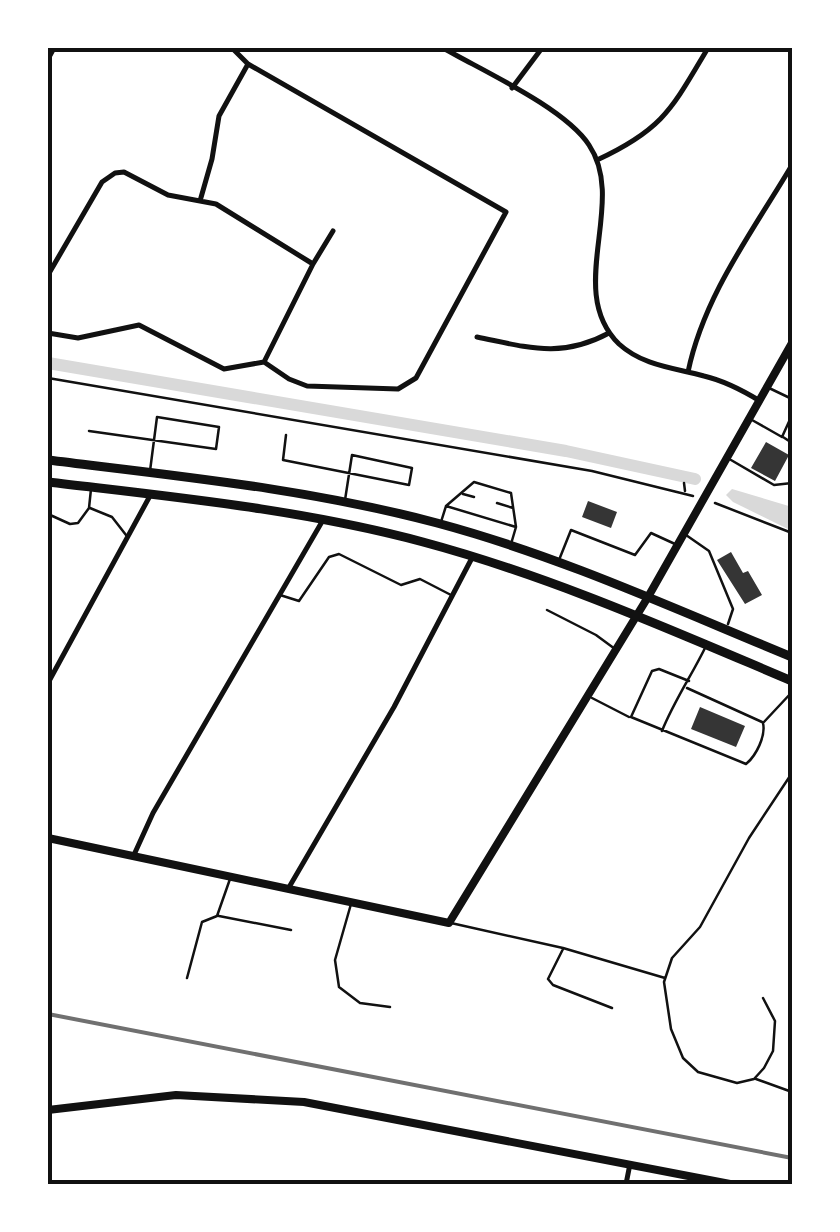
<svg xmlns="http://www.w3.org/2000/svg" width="840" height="1232" viewBox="0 0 840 1232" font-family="'Roboto Condensed',sans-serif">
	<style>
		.water { fill: #d9d9d9 }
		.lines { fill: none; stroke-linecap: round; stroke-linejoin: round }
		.canal { stroke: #d9d9d9; stroke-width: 12 }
		.building { fill: #353535 }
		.path { stroke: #111; stroke-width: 2.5 }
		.service { stroke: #111; stroke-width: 2.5 }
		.minor { stroke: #111; stroke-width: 5 }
		.tertiary { stroke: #111; stroke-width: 8 }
		.secondary { stroke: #111; stroke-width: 8 }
		.trunk { stroke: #111; stroke-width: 9 }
		.rail { stroke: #707070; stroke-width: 4 }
		.neatline { fill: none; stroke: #111; stroke-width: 4 }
	</style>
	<rect width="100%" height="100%" fill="#fff"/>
	<path class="water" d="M 732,489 L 792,507 L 792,531 L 733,502 L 726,495 Z"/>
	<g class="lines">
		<path class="canal" d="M 48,363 L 566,451 L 695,479"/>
	</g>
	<path class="building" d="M 766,442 L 789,455 L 775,481 L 751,468 Z
		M 588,501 L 617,512 L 611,528 L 582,517 Z
		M 731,552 L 743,573 L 748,571 L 762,595 L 745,604 L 717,560 Z
		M 700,707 L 745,726 L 736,747 L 691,729 Z"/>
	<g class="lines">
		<path class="path" d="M 48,378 L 592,471 L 693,496
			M 684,483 L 685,491
			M 715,503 L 792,533"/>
		<path class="service" d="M 769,388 L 792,399
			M 752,420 L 782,437 L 792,415
			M 89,431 L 216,449 L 219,427 L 157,417 L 150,471
			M 286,435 L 283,460 L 409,485 L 412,468 L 352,455 L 345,500
			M 783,437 L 792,443
			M 731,460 L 774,485 L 792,483
			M 463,494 L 474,497
			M 497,503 L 513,508
			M 446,506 L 474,482 L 511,493 L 516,527
			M 90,508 L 112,517 L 126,535
			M 48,514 L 70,524 L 78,523 L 89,508 L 91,489
			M 441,522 L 446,506 L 516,527 L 511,544
			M 686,535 L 709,551 L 733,609 L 728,624
			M 559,560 L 571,530 L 635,555 L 651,533 L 675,544
			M 280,595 L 299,601 L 329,557 L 339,554 L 401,585 L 420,579 L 451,595
			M 547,610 L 596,635 L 615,649
			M 689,681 L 659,669 L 652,671 L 631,717 L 746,764 C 756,756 766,736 763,723 L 792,692
			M 687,688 L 762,722
			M 592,698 L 629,717
			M 662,731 C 674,701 692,675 706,646
			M 351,904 L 335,960 L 339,987 L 360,1003 L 390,1007
			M 219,916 L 291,930
			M 451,923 L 563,948 L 665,978
			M 563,949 L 548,979 L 553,985 L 612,1008
			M 187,978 L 202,922 L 217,916 L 230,879
			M 763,998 L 775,1021 L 773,1051 L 764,1068 L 754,1079 L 737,1083 L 698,1072 L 683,1058 L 671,1029 L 664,982 L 672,958 L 700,927 L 749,838 L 792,773
			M 756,1079 L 792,1092"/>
		<path class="minor" d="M 232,48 L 248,64 L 506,212 L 416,378 L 398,389 L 307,386 L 289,379 L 264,362 L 313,264 L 333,231
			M 443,48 C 483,71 565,108 589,145 C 628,203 564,290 619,344 C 643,366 675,368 704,376 C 725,381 742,390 760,401
			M 48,59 L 54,48
			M 512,88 L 542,48
			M 597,160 C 664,129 672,108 708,48
			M 200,201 L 212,159 L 219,116 L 248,64
			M 48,275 L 102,182 L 115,173 L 124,172 L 168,195 L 216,204 L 313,264
			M 48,333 L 78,338 L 139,325 L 224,369 L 264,362
			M 477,337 C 527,347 561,359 609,333
			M 688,372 C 704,295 753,231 792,165
			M 48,683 L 151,494
			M 133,857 L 153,813 L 323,520
			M 288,889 L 394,707 L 473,556
			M 626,1184 L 630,1164"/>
		<path class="tertiary" d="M 48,838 L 449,923 L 648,597 L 792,343"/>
		<path class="secondary" d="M 48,1110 L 176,1095 L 304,1102 L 730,1184"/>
		<path class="trunk" d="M 48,460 C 178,476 310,489 437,523 C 560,556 675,609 792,657
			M 48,482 C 173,497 300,509 423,542 C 550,576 671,630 792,681"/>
		<path class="rail" d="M 48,1014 L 792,1158"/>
	</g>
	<rect width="840" height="1232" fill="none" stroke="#ffffff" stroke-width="100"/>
	<rect x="50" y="50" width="740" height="1132" class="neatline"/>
</svg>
